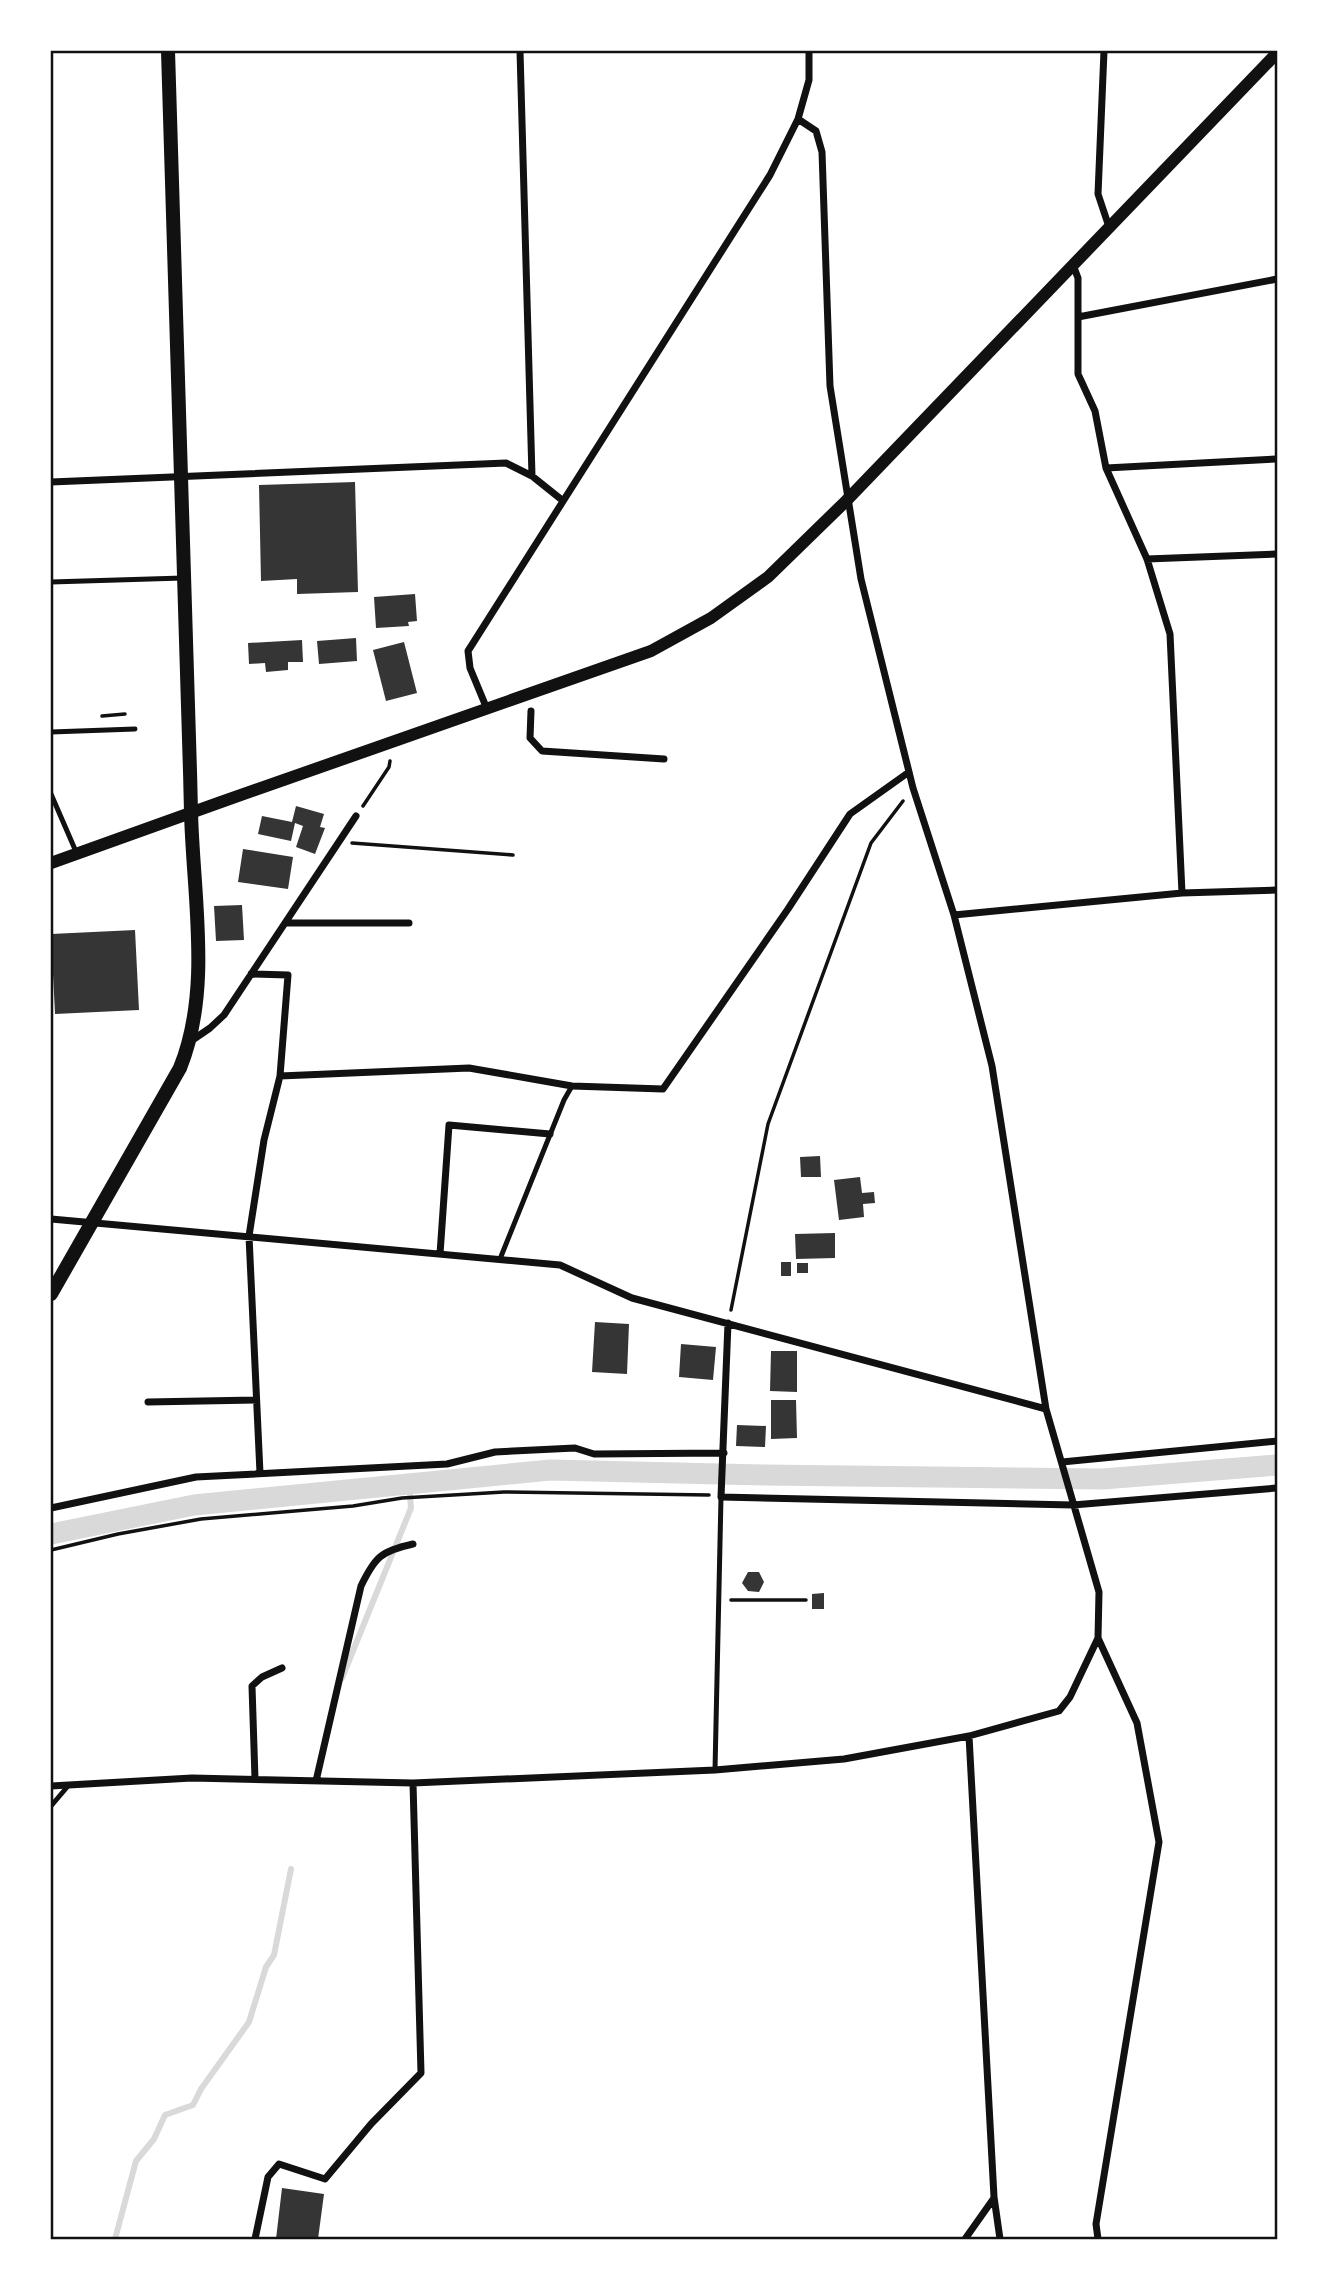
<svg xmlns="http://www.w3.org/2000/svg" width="1328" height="2290" viewBox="0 0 1328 2290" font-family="'Public Sans',sans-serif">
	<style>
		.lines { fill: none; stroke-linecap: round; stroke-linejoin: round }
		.stream { stroke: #d9d9d9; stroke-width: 6 }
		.canal { stroke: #d9d9d9; stroke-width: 21 }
		.building { fill: #353535 }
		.path { stroke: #111; stroke-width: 3.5 }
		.service { stroke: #111; stroke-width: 5 }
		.minor { stroke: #111; stroke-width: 7 }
		.tertiary { stroke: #111; stroke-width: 12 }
		.secondary { stroke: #111; stroke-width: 14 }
		.neatline { fill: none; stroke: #111; stroke-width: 2.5 }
	</style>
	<rect width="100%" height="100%" fill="#fff"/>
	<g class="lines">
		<path class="stream" d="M 342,1678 L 411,1508 L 409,1484
			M 115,2239 L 136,2161 L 154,2139 L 165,2115 L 193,2105 L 201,2089 L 249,2022 L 266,1967 L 274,1955 L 291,1869"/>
		<path class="canal" d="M 51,1534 L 194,1505 L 550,1470 L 763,1475 L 1103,1479 L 1277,1465"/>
	</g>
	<path class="building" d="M 355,482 L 358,592 L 297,594 L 297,579 L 261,581 L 259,485 Z
		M 415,594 L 417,621 L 408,622 L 409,626 L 376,628 L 374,597 Z
		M 356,638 L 357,661 L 319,664 L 317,641 Z
		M 302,640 L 303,662 L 288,662 L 288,670 L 266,672 L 265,663 L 249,664 L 248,643 Z
		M 404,642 L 417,693 L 386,701 L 373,650 Z
		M 296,806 L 324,814 L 320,827 L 325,828 L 315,854 L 296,847 L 303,826 L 295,823 L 291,841 L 258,834 L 262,816 L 292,822 Z
		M 243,849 L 293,857 L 288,889 L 238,882 Z
		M 242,905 L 244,940 L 216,941 L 214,906 Z
		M 135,930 L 139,1010 L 55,1014 L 51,934 Z
		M 820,1156 L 821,1177 L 801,1177 L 800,1157 Z
		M 860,1177 L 862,1193 L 874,1192 L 875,1203 L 863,1204 L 864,1217 L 839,1220 L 834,1180 Z
		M 835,1233 L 835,1258 L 796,1259 L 795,1234 Z
		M 781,1262 L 791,1262 L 791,1276 L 781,1276 Z
		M 797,1263 L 808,1263 L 808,1273 L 797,1273 Z
		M 595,1322 L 629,1324 L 627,1374 L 592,1372 Z
		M 681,1344 L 716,1347 L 713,1380 L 679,1377 Z
		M 771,1351 L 797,1351 L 797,1392 L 770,1391 Z
		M 771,1400 L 796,1400 L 797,1438 L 771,1439 Z
		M 737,1425 L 766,1426 L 765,1447 L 736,1446 Z
		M 748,1572 L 759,1572 L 764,1582 L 759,1592 L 748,1591 L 742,1583 Z
		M 824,1593 L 824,1609 L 812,1609 L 812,1594 Z
		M 282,2188 L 324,2194 L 318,2239 L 276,2239 Z"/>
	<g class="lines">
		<path class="path" d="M 102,716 L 125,714
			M 363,806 L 389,767 L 390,761
			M 352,843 L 513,855
			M 731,1310 L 768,1124 L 871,843 L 903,801
			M 51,1550 L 118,1534 L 201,1519 L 353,1506 L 402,1498 L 504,1492 L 709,1495
			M 731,1600 L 806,1600"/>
		<path class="service" d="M 51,582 L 183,578
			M 51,732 L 135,729
			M 51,794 L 77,854
			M 500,1259 L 564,1100 L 572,1086
			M 715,1770 L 721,1497
			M 51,1806 L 68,1786"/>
		<path class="minor" d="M 520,51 L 532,476
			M 1104,51 L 1098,194 L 1109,227
			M 1073,265 L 1078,278 L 1078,374 L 1095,411 L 1106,468 L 1147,559 L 1170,634 L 1182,893
			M 1078,317 L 1277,279
			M 1106,468 L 1277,459
			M 51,482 L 506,463 L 532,476 L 562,500
			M 1147,559 L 1277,554
			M 487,709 L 470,668 L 468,651 L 770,175 L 798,119 L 809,80 L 809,51
			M 531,711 L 530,738 L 542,751 L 664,759
			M 954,915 L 1182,893 L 1277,890
			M 286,923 L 409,923
			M 251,974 L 288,975 L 280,1076 L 264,1140 L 249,1236 L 260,1473
			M 191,1041 L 210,1028 L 224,1015 L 356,816
			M 280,1076 L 469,1068 L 572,1086 L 663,1089 L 788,909 L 850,814 L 909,772
			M 51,1219 L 560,1265 L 632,1298 L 1046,1409
			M 440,1254 L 449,1125 L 550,1134
			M 728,1323 L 721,1497 L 1073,1505 L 1277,1488
			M 148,1402 L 256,1400
			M 1062,1462 L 1277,1441
			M 51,1508 L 196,1477 L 447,1464 L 495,1452 L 575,1448 L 594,1454 L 724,1453
			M 969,1736 L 994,2197 L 1000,2239
			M 255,1779 L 252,1686 L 262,1677 L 282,1668
			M 316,1781 L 361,1586 C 375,1557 381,1551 413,1544
			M 51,1786 L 192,1778 L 413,1783 L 715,1770 L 844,1759 L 969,1736 L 1059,1711 L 1070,1697 L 1098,1638 L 1099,1592 L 1046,1409 L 992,1066 L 954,915 L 913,788 L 861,579 L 830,386 L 822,152 L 816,131 L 798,119
			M 255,2239 L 268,2177 L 279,2164 L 325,2179 L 371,2124 L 421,2073 L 413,1783
			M 965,2239 L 994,2198
			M 1098,2239 L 1096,2224 L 1159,1842 L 1137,1723 L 1098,1638"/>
		<path class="tertiary" d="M 51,863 L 221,802 L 651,651 L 711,618 L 768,577 L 846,501 L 1277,53"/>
		<path class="secondary" d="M 51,1294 L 180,1068 C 212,989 193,896 191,812 C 185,558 177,304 168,51"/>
	</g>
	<rect width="1328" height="2290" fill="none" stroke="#ffffff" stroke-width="105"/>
	<rect x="52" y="52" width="1224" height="2186" class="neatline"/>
</svg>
